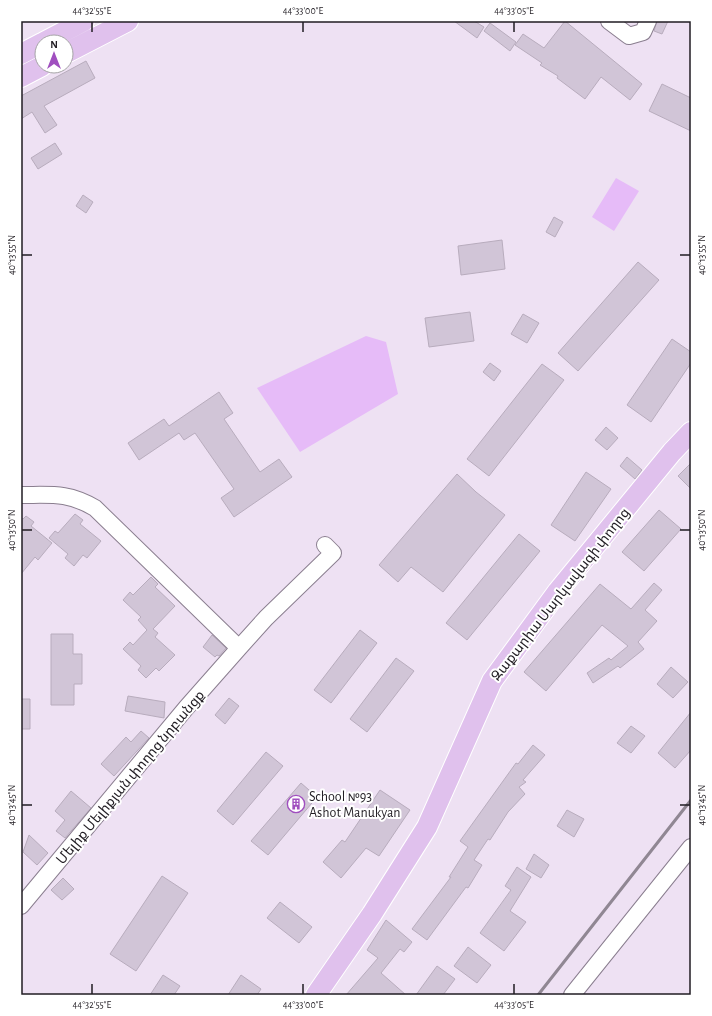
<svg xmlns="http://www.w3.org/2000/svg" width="712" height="1016" viewBox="0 0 712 1016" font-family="'Alegreya Sans','Noto Sans Armenian',sans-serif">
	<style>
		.green { fill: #e6bbf8 }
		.building { fill: #d1c5d7; stroke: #b8acbd }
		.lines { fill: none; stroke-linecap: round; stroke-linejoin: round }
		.minor-casing { stroke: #8a7e8f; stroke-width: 18 }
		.major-casing { stroke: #fff; stroke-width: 22 }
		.minor { stroke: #fff; stroke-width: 16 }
		.major { stroke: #e0c1ed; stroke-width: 20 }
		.rail { stroke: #908793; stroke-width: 3 }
		.ticks { fill: none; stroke: #211d23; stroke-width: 1.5 }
		.labels { text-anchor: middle; stroke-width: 4; stroke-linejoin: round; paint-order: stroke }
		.street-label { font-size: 14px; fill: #211d23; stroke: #fff }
		.poi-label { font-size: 14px; fill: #211d23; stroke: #fff; text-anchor: start }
		.neatline { fill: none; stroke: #211d23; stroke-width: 1.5 }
		.ticks-label { font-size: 10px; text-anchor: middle; fill: #211d23 }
	</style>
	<rect width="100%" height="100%" fill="#eee1f3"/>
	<path class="green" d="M 616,178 L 639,191 L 614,231 L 592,217 Z
		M 366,336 L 386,342 L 398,394 L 300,452 L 257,388 Z"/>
	<path class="building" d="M 454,21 L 474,21 L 484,27 L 477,38 Z
		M 565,21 L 642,84 L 630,100 L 601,77 L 585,99 L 557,78 L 558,76 L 540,65 L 542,63 L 515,45 L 523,34 L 544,48 Z
		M 657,21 L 668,21 L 662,34 L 654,31 Z
		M 490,23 L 516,42 L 510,51 L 484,31 Z
		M 86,61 L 95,78 L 44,106 L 57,125 L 45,133 L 32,112 L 21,119 L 21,96 Z
		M 662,84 L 691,98 L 691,131 L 649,111 Z
		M 55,143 L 62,154 L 38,169 L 31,158 Z
		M 83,195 L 93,202 L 86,213 L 76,206 Z
		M 554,217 L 563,222 L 555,237 L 546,232 Z
		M 502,240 L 505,269 L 461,275 L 458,246 Z
		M 638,262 L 659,280 L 578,371 L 558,353 Z
		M 470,312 L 474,341 L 429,347 L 425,318 Z
		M 523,314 L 539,323 L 527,343 L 511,334 Z
		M 672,339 L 691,352 L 691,363 L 651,422 L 627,405 Z
		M 490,363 L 501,371 L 494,381 L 483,372 Z
		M 542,364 L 564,380 L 489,476 L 467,459 Z
		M 219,392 L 233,413 L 224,419 L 260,472 L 279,459 L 292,477 L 234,517 L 221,498 L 234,489 L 195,433 L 184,440 L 179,433 L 139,460 L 128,443 L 164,419 L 169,426 Z
		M 606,427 L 618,438 L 607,450 L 595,440 Z
		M 627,457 L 642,470 L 635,479 L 620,466 Z
		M 691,463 L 691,489 L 678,476 Z
		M 586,472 L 611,489 L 575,541 L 551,525 Z
		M 457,474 L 476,492 L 505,515 L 443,592 L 411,567 L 398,582 L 379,565 Z
		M 659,510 L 681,529 L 644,571 L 622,552 Z
		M 75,514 L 83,520 L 80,524 L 101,541 L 87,558 L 83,555 L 74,566 L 65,558 L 68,554 L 49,538 L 55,531 L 58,533 Z
		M 26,516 L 34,522 L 31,526 L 52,543 L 38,560 L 35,557 L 21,574 L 21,518 L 23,519 Z
		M 519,534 L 540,551 L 467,640 L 446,623 Z
		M 151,577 L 158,584 L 155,587 L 175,606 L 153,629 L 158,633 L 155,637 L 175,655 L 159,671 L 156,668 L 146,678 L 138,670 L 141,666 L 123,649 L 130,642 L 133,645 L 147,630 L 138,620 L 141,617 L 123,600 L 130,592 L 133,595 Z
		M 654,583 L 662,590 L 645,610 L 657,621 L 638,642 L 644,649 L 620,668 L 618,666 L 593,683 L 587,673 L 609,658 L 611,660 L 628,646 L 602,625 L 546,691 L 524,672 L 600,584 L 631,609 Z
		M 360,630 L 377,643 L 331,703 L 314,690 Z
		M 51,634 L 73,634 L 73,654 L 82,654 L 82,684 L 74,684 L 74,705 L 51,705 Z
		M 212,635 L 226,648 L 219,656 L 217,655 L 215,657 L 203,647 Z
		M 396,658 L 414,671 L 367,732 L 350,719 Z
		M 671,667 L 688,682 L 673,698 L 657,684 Z
		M 128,696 L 165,702 L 164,718 L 125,711 Z
		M 229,698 L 239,706 L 225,724 L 215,715 Z
		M 21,699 L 30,699 L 30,729 L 21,729 Z
		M 691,712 L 691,750 L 675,768 L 658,753 Z
		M 631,726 L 645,736 L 631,753 L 617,743 Z
		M 141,731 L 149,738 L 114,776 L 101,764 L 126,737 L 131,742 Z
		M 533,745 L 545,755 L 523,780 L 526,782 L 519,787 L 525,794 L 508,812 L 490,840 L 488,839 L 474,860 L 482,865 L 468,888 L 466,887 L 427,940 L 412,929 L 451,877 L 449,877 L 468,847 L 460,841 L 516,763 L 518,764 Z
		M 266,752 L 283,766 L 233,825 L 217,811 Z
		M 301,783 L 317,797 L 268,855 L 251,841 Z
		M 380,790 L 410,810 L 379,856 L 366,848 L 341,878 L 323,862 L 342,840 L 345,842 Z
		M 71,791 L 91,808 L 65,838 L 56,831 L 65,820 L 55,811 Z
		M 567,810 L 584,819 L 574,837 L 557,826 Z
		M 29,835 L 48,853 L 37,865 L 23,852 Z
		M 534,854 L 549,865 L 541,878 L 526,869 Z
		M 517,867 L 531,877 L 510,911 L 526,922 L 504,951 L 480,933 L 511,890 L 505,886 Z
		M 162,876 L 188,893 L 136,971 L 110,954 Z
		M 63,878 L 74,889 L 62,900 L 51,890 Z
		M 280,902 L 312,927 L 299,943 L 267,918 Z
		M 386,920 L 412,942 L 404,952 L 400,949 L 381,973 L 406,995 L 346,995 L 378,958 L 367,950 Z
		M 468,947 L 491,965 L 477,983 L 454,966 Z
		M 437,966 L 455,979 L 443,995 L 416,995 Z
		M 163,975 L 180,986 L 174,995 L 150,995 Z
		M 241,975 L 261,989 L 257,995 L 228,995 Z"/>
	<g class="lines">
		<defs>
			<path id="minor" d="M 609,21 L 629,36 L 643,32 L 648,21
				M 21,495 C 51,495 68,492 95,508 L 239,648
				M 21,906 L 186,708 L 239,648 L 266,618 L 333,553 L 325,545
				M 572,995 L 691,847"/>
			<path id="major" d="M 44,42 L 84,21
				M 66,53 L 128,21
				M 21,54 L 42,43
				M 21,77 L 42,66
				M 316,995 L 372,914 L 427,827 L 492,681 L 558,591 L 672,452 L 691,432"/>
		</defs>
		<use href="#minor" class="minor-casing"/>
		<use href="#major" class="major-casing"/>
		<use href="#minor" class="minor"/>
		<use href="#major" class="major"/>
		<path class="rail" d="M 538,995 L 691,800"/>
	</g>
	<path class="ticks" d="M 92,22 L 92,32M 303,22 L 303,32M 514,22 L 514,32M 22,255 L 32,255M 680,255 L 690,255M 22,530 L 32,530M 680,530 L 690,530M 22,805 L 32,805M 680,805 L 690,805M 92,984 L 92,994M 303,984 L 303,994M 514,984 L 514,994"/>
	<defs>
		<symbol id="building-ring" viewBox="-11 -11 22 22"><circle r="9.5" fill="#fff" stroke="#a04fbf" stroke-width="1.5"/><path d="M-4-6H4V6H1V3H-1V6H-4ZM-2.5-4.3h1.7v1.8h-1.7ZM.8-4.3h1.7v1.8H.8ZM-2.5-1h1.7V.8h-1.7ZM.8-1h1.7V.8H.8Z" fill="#a04fbf"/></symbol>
	</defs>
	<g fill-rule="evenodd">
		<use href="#building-ring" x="286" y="794" width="20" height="20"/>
	</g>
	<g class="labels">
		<g class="street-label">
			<text transform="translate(560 594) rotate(-52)" y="5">Զաքարիա Սարկավագի փողոց</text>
			<text transform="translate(130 777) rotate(-50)" y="5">Մելիք Մելիքյան փողոց նրբանցք</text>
		</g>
		<g class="poi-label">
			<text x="309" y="801">School №93<tspan x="309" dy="16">Ashot Manukyan</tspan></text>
		</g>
	</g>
	<rect width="712" height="1016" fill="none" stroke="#ffffff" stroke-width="44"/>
	<g transform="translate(54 54)"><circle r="19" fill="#ffffff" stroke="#a6a5a7"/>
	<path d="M0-3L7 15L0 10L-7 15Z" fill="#a04fbf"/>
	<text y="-6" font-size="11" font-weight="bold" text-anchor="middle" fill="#211d23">N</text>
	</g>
	<rect x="22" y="22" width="668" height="972" class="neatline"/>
	<g class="ticks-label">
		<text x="92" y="14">44°32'55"E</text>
		<text x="303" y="14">44°33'00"E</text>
		<text x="514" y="14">44°33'05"E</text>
		<text transform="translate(11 255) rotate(-90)" y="4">40°13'55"N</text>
		<text transform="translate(701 255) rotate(-90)" y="4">40°13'55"N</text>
		<text transform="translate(11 530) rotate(-90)" y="4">40°13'50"N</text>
		<text transform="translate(701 530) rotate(-90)" y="4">40°13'50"N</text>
		<text transform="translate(11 805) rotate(-90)" y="4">40°13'45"N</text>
		<text transform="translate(701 805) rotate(-90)" y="4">40°13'45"N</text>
		<text x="92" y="1008">44°32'55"E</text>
		<text x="303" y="1008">44°33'00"E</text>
		<text x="514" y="1008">44°33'05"E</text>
	</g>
</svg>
